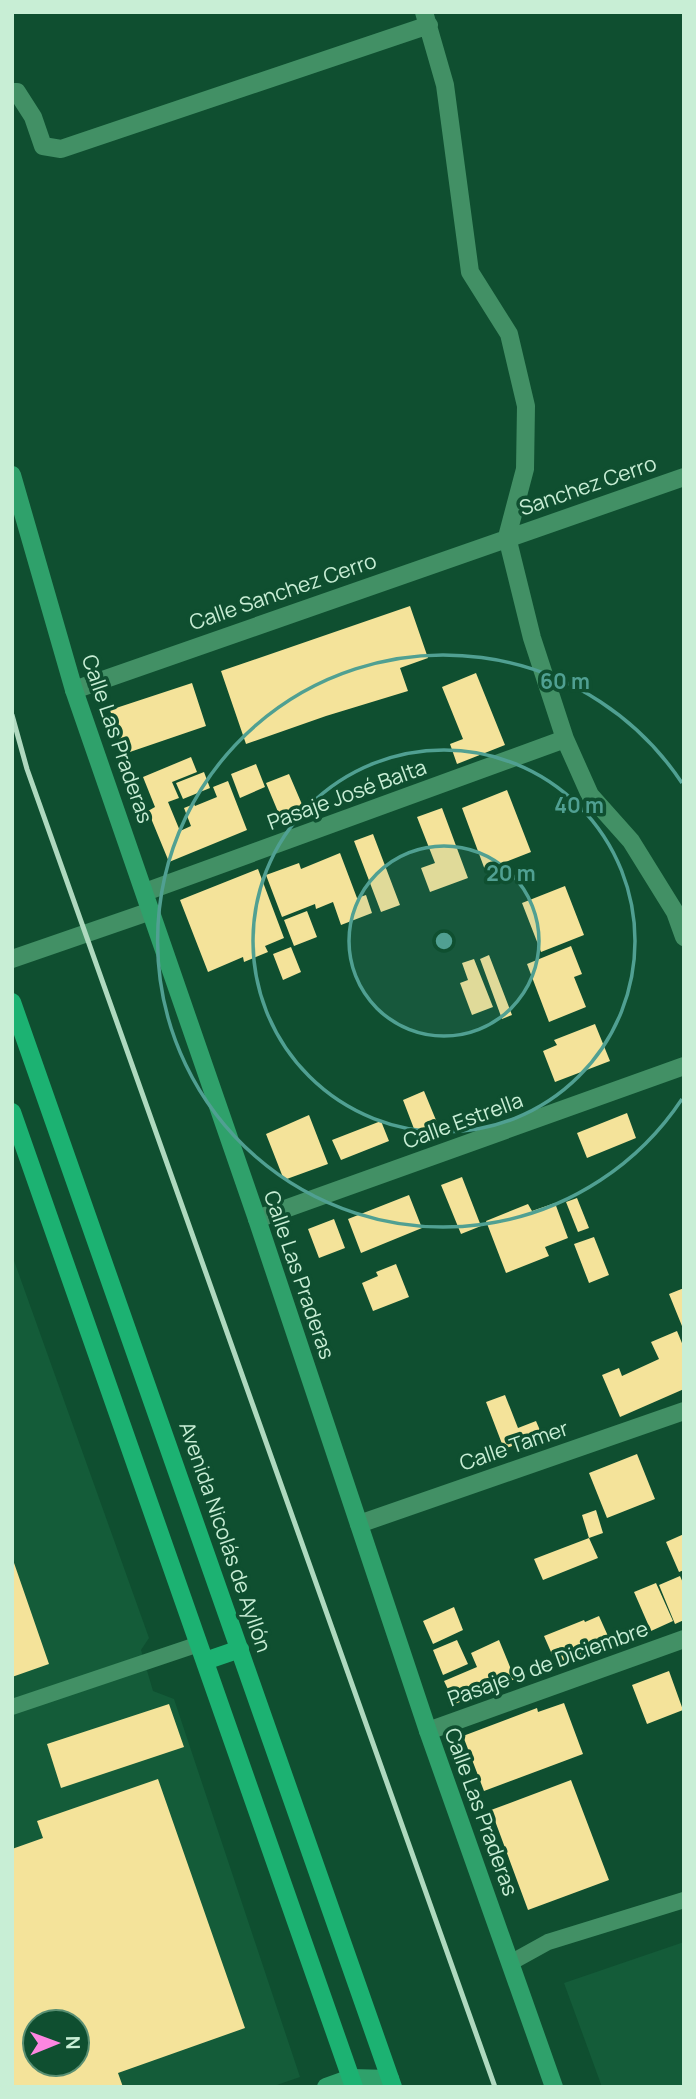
<svg xmlns="http://www.w3.org/2000/svg" width="696" height="2099" viewBox="0 0 696 2099" font-family="Manrope,sans-serif">
	<style>
		.built { fill: #145c39; fill-rule: evenodd }
		.building { fill: #f4e39a; fill-rule: evenodd }
		.lines { fill: none; stroke-linecap: round; stroke-linejoin: round }
		.lane { stroke: #429065; stroke-width: 16 }
		.street { stroke: #429065; stroke-width: 18 }
		.secondary { stroke: #2fa16b; stroke-width: 18 }
		.primary { stroke: #1cb272; stroke-width: 18 }
		.rail { stroke: #afd9bf; stroke-width: 5 }
		.ring { fill: none; stroke: #50a092; stroke-width: 3.5 }
		.labels { text-anchor: middle; stroke-width: 7; stroke-linejoin: round; paint-order: stroke }
		.street-label { font-size: 21px; fill: #c8eed5; stroke: #0f4f30 }
		.centre { fill: #50a092; stroke: #0f4f30; stroke-width: 3.5 }
		.ring-label { font-size: 21px; text-anchor: middle; font-weight: bold; fill: #50a092; stroke: #0f4f30; stroke-width: 7; stroke-linejoin: round; paint-order: stroke }
	</style>
	<rect width="100%" height="100%" fill="#0f4f30"/>
	<path class="built" d="M 12,1255 L 149,1638 L 141,1650 L 153,1691 L 174,1699 L 300,2077 L 271,2087 L 12,2087 ZM 35,2022 L 77,2022 L 77,2064 L 35,2064 Z
		M 684,1942 L 684,2087 L 602,2087 L 564,1983 Z"/>
	<path class="building" d="M 410,606 L 428,658 L 400,668 L 408,691 L 326,716 L 246,744 L 221,671 Z
		M 476,673 L 505,745 L 457,764 L 450,744 L 463,739 L 442,687 Z
		M 192,683 L 206,726 L 124,754 L 110,710 Z
		M 191,757 L 197,772 L 172,782 L 179,798 L 168,802 L 180,831 L 191,826 L 184,808 L 194,804 L 195,806 L 217,797 L 213,787 L 228,781 L 247,830 L 169,862 L 148,811 L 155,807 L 143,777 Z
		M 256,764 L 265,787 L 240,798 L 231,774 Z
		M 204,772 L 210,788 L 183,799 L 176,783 Z
		M 289,774 L 304,809 L 281,819 L 266,783 Z
		M 507,790 L 531,852 L 485,870 L 462,808 Z
		M 442,808 L 468,878 L 430,892 L 421,868 L 435,863 L 417,817 Z
		M 373,834 L 400,905 L 381,912 L 354,841 Z
		M 340,853 L 357,898 L 366,895 L 372,913 L 341,925 L 333,902 L 316,909 L 315,904 L 282,917 L 266,875 L 299,863 L 301,869 Z
		M 258,869 L 284,938 L 265,946 L 268,952 L 244,962 L 243,957 L 208,972 L 180,900 Z
		M 565,886 L 584,935 L 541,952 L 522,903 Z
		M 307,911 L 317,937 L 294,946 L 284,920 Z
		M 571,946 L 582,974 L 574,977 L 586,1007 L 549,1022 L 527,964 Z
		M 291,947 L 301,972 L 283,980 L 273,954 Z
		M 489,955 L 512,1015 L 502,1019 L 480,959 Z
		M 474,959 L 493,1007 L 472,1015 L 460,983 L 468,980 L 462,963 Z
		M 595,1024 L 610,1061 L 555,1082 L 543,1051 L 557,1045 L 554,1040 Z
		M 424,1091 L 438,1125 L 416,1134 L 403,1100 Z
		M 627,1113 L 636,1138 L 587,1158 L 577,1133 Z
		M 309,1115 L 328,1164 L 284,1180 L 266,1134 Z
		M 381,1121 L 389,1141 L 341,1160 L 332,1140 Z
		M 462,1177 L 481,1226 L 461,1234 L 441,1185 Z
		M 409,1195 L 422,1228 L 361,1253 L 348,1219 Z
		M 577,1198 L 589,1228 L 578,1232 L 566,1202 Z
		M 555,1203 L 568,1238 L 545,1247 L 549,1256 L 506,1273 L 486,1221 L 528,1204 L 532,1211 Z
		M 334,1219 L 345,1248 L 319,1258 L 308,1229 Z
		M 594,1237 L 609,1275 L 589,1283 L 574,1244 Z
		M 396,1264 L 409,1297 L 373,1311 L 362,1283 L 378,1276 L 376,1272 Z
		M 684,1288 L 684,1331 L 669,1294 Z
		M 677,1331 L 684,1348 L 684,1389 L 620,1417 L 602,1375 L 619,1368 L 622,1376 L 659,1359 L 651,1342 Z
		M 505,1395 L 518,1428 L 536,1421 L 542,1435 L 504,1449 L 486,1402 Z
		M 637,1454 L 655,1499 L 607,1518 L 589,1473 Z
		M 596,1510 L 603,1533 L 589,1538 L 582,1515 Z
		M 684,1534 L 684,1570 L 679,1572 L 666,1542 Z
		M 589,1538 L 598,1558 L 543,1580 L 534,1559 Z
		M 13,1560 L 49,1664 L 12,1677 L 12,1561 Z
		M 680,1576 L 684,1585 L 684,1620 L 675,1624 L 659,1585 Z
		M 656,1583 L 673,1621 L 651,1631 L 634,1592 Z
		M 454,1607 L 463,1630 L 433,1644 L 423,1621 Z
		M 599,1616 L 612,1645 L 558,1668 L 544,1636 L 584,1620 L 585,1622 Z
		M 457,1640 L 468,1664 L 443,1675 L 433,1650 Z
		M 499,1640 L 515,1679 L 455,1704 L 444,1681 L 477,1667 L 471,1653 Z
		M 669,1671 L 683,1710 L 647,1724 L 632,1685 Z
		M 564,1703 L 583,1754 L 484,1791 L 463,1736 L 537,1708 L 538,1712 Z
		M 169,1704 L 184,1747 L 61,1788 L 47,1744 Z
		M 158,1779 L 245,2028 L 118,2073 L 123,2087 L 12,2087 L 12,1849 L 43,1838 L 37,1821 ZM 35,2022 L 77,2022 L 77,2064 L 35,2064 Z
		M 571,1780 L 609,1880 L 528,1910 L 491,1810 Z"/>
	<g class="lines">
		<path class="lane" d="M 12,1707 L 199,1644
			M 510,1963 L 548,1942 L 684,1900"/>
		<path class="street" d="M 424,12 L 445,85 L 470,272 L 509,334 L 526,406 L 525,469 L 507,537 L 532,638 L 565,739 L 590,795 L 631,841 L 675,912 L 684,937
			M 12,92 L 17,92 L 33,117 L 43,146 L 61,149 L 429,25
			M 74,690 L 684,477
			M 145,892 L 565,739
			M 12,959 L 151,911
			M 257,1219 L 684,1066
			M 359,1524 L 684,1411
			M 428,1731 L 684,1639"/>
		<path class="secondary" d="M 12,475 L 74,690 L 257,1219 L 428,1731 L 554,2087
			M 326,2087 L 351,2078 L 390,2079"/>
		<path class="primary" d="M 12,1002 L 393,2087
			M 12,1112 L 354,2087
			M 205,1661 L 240,1649"/>
		<path class="rail" d="M 12,715 L 27,769 L 495,2087"/>
	</g>
	<circle cx="444" cy="941" r="95" fill="#50a092" fill-opacity=".12"/>
	<g class="ring">
		<circle cx="444" cy="941" r="95"/>
		<circle cx="444" cy="941" r="191"/>
		<path d="M682 1099A286 286 0 1 1 682 783"/>
	</g>
	<g class="labels">
		<g class="street-label">
			<text transform="translate(588 486) rotate(-19)" y="7">Sanchez Cerro</text>
			<text transform="translate(283 592) rotate(-19)" y="7">Calle Sanchez Cerro</text>
			<text transform="translate(117 739) rotate(71)" y="7">Calle Las Praderas</text>
			<text transform="translate(347 795) rotate(-20)" y="7">Pasaje José Balta</text>
			<text transform="translate(463 1121) rotate(-20)" y="7">Calle Estrella</text>
			<text transform="translate(299 1275) rotate(71)" y="7">Calle Las Praderas</text>
			<text transform="translate(514 1446) rotate(-19)" y="7">Calle Tamer</text>
			<text transform="translate(225 1537) rotate(71)" y="7">Avenida Nicolás de Ayllón</text>
			<text transform="translate(548 1664) rotate(-20)" y="7">Pasaje 9 de Diciembre</text>
			<text transform="translate(481 1812) rotate(70)" y="7">Calle Las Praderas</text>
		</g>
	</g>
	<circle cx="444" cy="941" r="10" class="centre"/>
	<g class="ring-label">
		<text x="565" y="689">60 m</text>
		<text x="579" y="813">40 m</text>
		<text x="511" y="881">20 m</text>
	</g>
	<rect width="696" height="2099" fill="none" stroke="#c8eed5" stroke-width="28"/>
	<g transform="translate(56 2043) rotate(89)"><circle r="33" fill="#0f4f30" stroke="#598f72" stroke-width="2"/>
	<path d="M0-5L12 26L0 18L-12 26Z" fill="#fd86e1"/>
	<text y="-10" font-size="19" font-weight="bold" text-anchor="middle" fill="#c8eed5">N</text>
	</g>
</svg>
